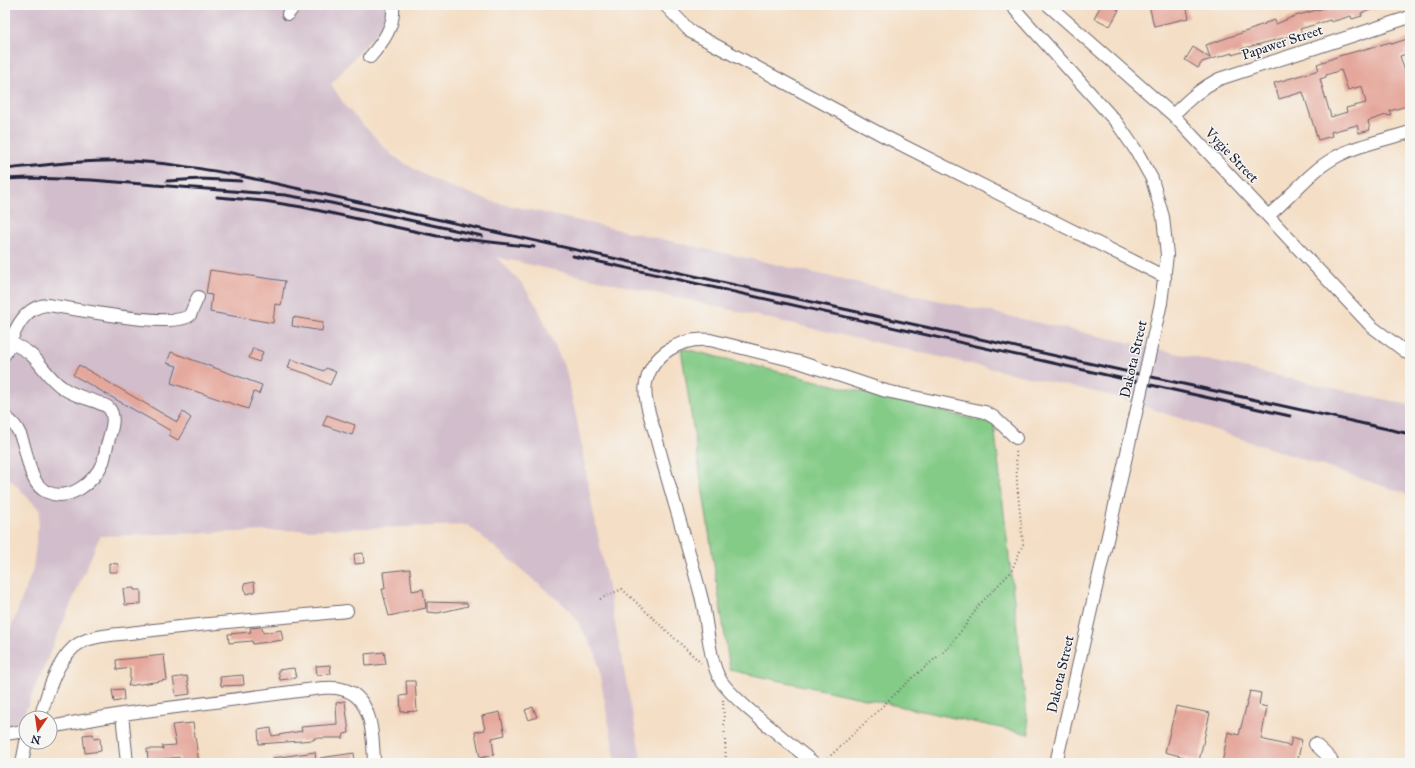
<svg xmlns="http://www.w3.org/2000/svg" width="1415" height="768" viewBox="0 0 1415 768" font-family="'IM FELL Great Primer',serif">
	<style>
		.industrial { fill: #d1bdcb }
		.green { fill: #84cb87; stroke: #537661 }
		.building { fill: #e5a79b; fill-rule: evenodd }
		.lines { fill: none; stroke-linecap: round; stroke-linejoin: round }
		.minor-casing { stroke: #6c646b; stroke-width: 14 }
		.path { stroke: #6c646b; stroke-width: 2; stroke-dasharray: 1 3; stroke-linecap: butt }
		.minor { stroke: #fff; stroke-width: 12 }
		.rail { stroke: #22223b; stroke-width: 3 }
		.minor-bridge-casing { stroke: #6c646b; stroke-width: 14; stroke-linecap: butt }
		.minor-bridge { stroke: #fff; stroke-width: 12 }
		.labels { text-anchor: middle; stroke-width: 3; stroke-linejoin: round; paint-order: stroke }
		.street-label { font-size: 14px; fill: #22223b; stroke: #f6f6f2 }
	</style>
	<rect width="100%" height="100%" fill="#f6f6f2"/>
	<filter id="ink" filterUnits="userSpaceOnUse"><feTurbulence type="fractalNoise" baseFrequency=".025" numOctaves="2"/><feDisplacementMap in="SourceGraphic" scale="8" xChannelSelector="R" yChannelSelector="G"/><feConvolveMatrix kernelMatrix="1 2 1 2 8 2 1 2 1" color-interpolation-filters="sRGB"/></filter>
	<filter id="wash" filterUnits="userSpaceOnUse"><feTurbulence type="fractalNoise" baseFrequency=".012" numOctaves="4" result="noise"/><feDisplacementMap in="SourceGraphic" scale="16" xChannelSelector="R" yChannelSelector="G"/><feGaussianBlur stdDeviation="0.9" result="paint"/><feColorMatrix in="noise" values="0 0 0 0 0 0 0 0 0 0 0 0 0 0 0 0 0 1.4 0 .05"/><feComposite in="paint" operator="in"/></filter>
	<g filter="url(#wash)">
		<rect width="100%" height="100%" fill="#f4dec5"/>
		<path class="industrial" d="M 5,5 L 391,5 L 392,15 L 331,84 L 346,107 L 393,156 L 419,172 L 445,185 L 494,202 L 1410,405 L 1410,495 L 1113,396 L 496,257 L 521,282 L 538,308 L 566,371 L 576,416 L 592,505 L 642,763 L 616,763 L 596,654 L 571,611 L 468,525 L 100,536 L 17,730 L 5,726 L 5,644 L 33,569 L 40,510 L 5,474 Z"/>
		<path class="green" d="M 681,348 L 994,424 L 1029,734 L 730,670 Z"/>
		<g id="blocks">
			<path class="building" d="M 1101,5 L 1109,5 L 1119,10 L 1110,26 L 1094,18 Z
				M 1149,5 L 1186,5 L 1189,18 L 1154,26 Z
				M 1335,5 L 1380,5 L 1380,7 L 1361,13 L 1362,16 L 1352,19 L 1351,16 L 1331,22 L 1330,20 L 1300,29 L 1302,33 L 1241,49 L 1242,52 L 1232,55 L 1232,53 L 1202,62 L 1198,68 L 1185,60 L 1193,47 L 1210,58 L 1206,45 L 1256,28 L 1255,27 L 1265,24 L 1265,23 L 1275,20 L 1276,24 L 1295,16 Z
				M 1410,38 L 1410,49 L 1405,50 L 1406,54 L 1400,56 L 1410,88 L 1410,105 L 1390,111 L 1392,116 L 1386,115 L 1368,121 L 1370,130 L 1359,133 L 1357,125 L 1331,132 L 1332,136 L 1318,140 L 1303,92 L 1279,99 L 1274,83 L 1319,70 L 1317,64 L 1339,56 L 1391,42 L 1392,44 ZM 1341,70 L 1348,90 L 1362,86 L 1366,103 L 1346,108 L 1347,112 L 1331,117 L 1320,79 L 1326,77 L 1326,75 Z
				M 210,270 L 285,281 L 281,305 L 275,304 L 273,323 L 210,312 L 212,295 L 206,294 Z
				M 293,317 L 323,322 L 322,331 L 292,326 Z
				M 253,348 L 263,352 L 259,362 L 249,358 Z
				M 171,352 L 262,385 L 259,394 L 254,392 L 248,409 L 171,383 L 177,366 L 167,363 Z
				M 291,359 L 324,371 L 326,368 L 336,372 L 330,385 L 308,374 L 288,368 Z
				M 79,365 L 177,422 L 183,412 L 191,418 L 178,440 L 169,435 L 171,431 L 73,375 Z
				M 327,415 L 355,425 L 352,435 L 323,425 Z
				M 363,553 L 364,563 L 355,564 L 354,554 Z
				M 109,563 L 118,564 L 117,572 L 109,572 Z
				M 410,569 L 412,591 L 423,589 L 426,608 L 389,616 L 382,589 L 385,589 L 383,572 Z
				M 254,582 L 255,592 L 246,594 L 244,584 Z
				M 134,588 L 134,590 L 141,590 L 141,604 L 125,605 L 123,589 Z
				M 427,602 L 467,603 L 468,606 L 438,613 L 427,612 Z
				M 262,627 L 263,633 L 281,630 L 283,640 L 253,644 L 252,641 L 229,643 L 228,634 L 251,632 L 250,628 Z
				M 384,652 L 386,664 L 366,666 L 365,654 Z
				M 164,655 L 167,680 L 128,686 L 130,679 L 130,668 L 117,670 L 116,660 Z
				M 330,665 L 331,674 L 317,675 L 316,666 Z
				M 294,668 L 296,678 L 280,680 L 278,670 Z
				M 243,675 L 244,685 L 221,686 L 220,677 Z
				M 187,676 L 190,694 L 176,696 L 173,678 Z
				M 406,681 L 415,681 L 417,711 L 401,712 L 400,696 L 407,695 Z
				M 123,689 L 124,700 L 114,702 L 112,690 Z
				M 1250,691 L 1261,693 L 1259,705 L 1267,707 L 1261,739 L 1290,746 L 1292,737 L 1302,740 L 1297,763 L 1222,763 L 1228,732 L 1239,735 Z
				M 345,701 L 349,733 L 344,734 L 343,738 L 314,738 L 314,740 L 259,744 L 258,730 L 271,728 L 272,736 L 302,731 L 301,727 L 337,724 L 336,703 Z
				M 1176,706 L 1210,713 L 1199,761 L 1165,752 Z
				M 533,707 L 537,717 L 529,720 L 525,710 Z
				M 500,712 L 505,735 L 492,738 L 494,755 L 480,758 L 475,732 L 485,730 L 482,716 Z
				M 193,723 L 199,763 L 180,763 L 179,757 L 148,761 L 147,749 L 163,749 L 162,746 L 176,745 L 172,725 Z
				M 93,734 L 94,739 L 100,738 L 101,751 L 85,753 L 83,735 Z
				M 315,752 L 316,763 L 274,763 L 273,758 Z
				M 354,753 L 355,763 L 321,763 L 320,758 Z"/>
		</g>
	</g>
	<g filter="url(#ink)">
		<use href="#blocks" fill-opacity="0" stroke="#6c646b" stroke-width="1"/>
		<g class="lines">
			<defs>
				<path id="minor" d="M 665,5 L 691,32 L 886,137 L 1165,277
					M 1011,5 L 1117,123 L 1137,152 L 1152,179 L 1163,217 L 1167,255 L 1161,303
					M 1048,5 L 1173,115 L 1371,326 L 1410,355
					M 288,14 L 295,5
					M 370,57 C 383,42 395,26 393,5
					M 1173,115 C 1188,100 1201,88 1219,79 L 1410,17
					M 1269,215 C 1291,197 1309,172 1334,158 C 1357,145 1385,140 1410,132
					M 5,354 C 14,333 22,307 47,305 C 73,308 174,330 190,315 L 198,297
					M 5,417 C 33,433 21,480 47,492 C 69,502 94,483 103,462 C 105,456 106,448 108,442 C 111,430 117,417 108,407 C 94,399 77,398 63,388 C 40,372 41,354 10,343
					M 122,714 L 127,763
					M 40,718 C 47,695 55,664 74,647 C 89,634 119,635 138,632 C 208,623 278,618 347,611
					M 50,727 L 122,714 L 322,688 C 328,688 335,687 341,689 C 373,695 373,737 374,763
					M 5,734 L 26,731
					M 1315,744 L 1331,759 L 1332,763
					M 22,763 L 26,742
					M 814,763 C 791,745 768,726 746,707 C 737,699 728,691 721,681 C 708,660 708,621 701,596 C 687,542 669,488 655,433 C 651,419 643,398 646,383 C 652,354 681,337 710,340 L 799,362 L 886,391 L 985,412 L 995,418 L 1016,438
					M 1056,763 L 1134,422"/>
			</defs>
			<use href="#minor" class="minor-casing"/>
			<path class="path" d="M 600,599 L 622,589 L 701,663
				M 723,700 L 726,763
				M 825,761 L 912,678 L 948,648 L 965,626 L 979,605 L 1011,572 L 1023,544 L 1017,483 L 1016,449"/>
			<use href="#minor" class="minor"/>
			<path class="rail" d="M 5,169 C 45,165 86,160 126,161 C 162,162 197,168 232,174 L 1410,434
				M 5,179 L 29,178 L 91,180 L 285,195 L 331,203 L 482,236
				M 167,181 L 201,179 L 241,181
				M 217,197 L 264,201 L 302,207 L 437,236 L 534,247
				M 573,256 L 1290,416"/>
			<defs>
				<path id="minor-bridge" d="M 1134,422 L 1161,303"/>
			</defs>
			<use href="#minor-bridge" class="minor-bridge-casing"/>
			<use href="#minor-bridge" class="minor-bridge"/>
		</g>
	</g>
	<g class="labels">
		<g class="street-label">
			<text transform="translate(1282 42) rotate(-18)" y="5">Papawer Street</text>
			<text transform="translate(1232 155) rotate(46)" y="5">Vygie Street</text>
			<text transform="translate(1133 359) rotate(-77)" y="5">Dakota Street</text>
			<text transform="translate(1060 674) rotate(-77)" y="5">Dakota Street</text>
		</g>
	</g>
	<rect width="1415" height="768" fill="none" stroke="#f6f6f2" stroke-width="20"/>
	<g transform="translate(38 730) rotate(193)"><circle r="19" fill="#f6f6f2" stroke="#a1a1a9"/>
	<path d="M0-3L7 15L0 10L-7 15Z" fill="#c8321e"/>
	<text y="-6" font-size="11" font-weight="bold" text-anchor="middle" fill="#22223b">N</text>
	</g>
</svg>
